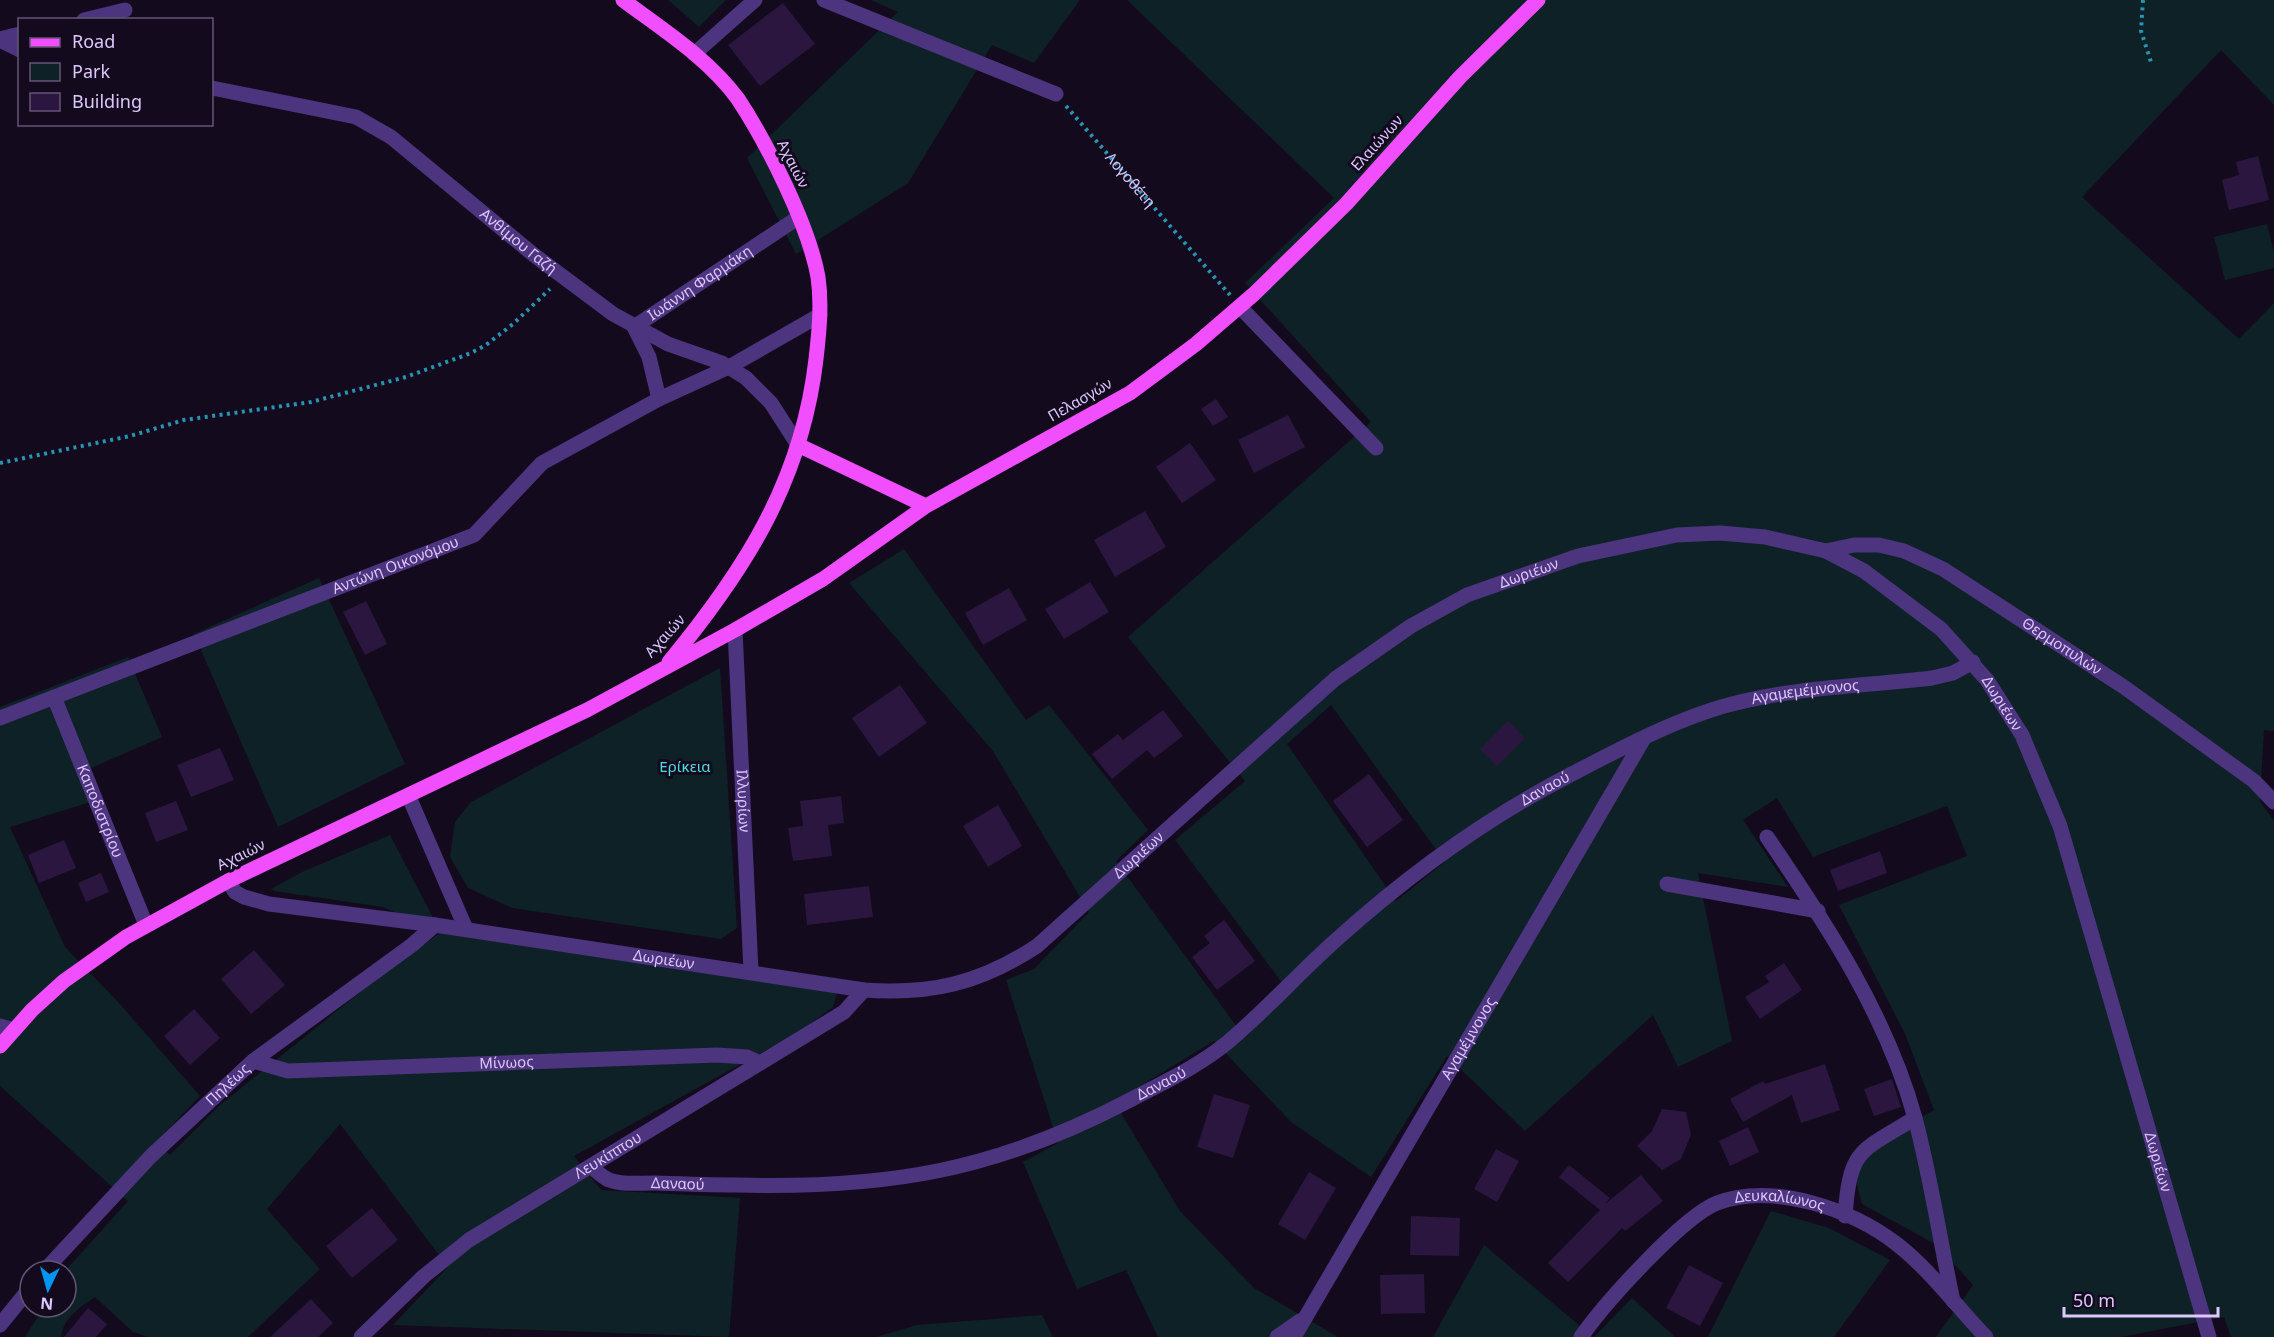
<svg xmlns="http://www.w3.org/2000/svg" width="2274" height="1337" viewBox="0 0 2274 1337" font-family="'Noto Sans',sans-serif">
	<style>
		.green { fill: #0e2127; fill-rule: evenodd }
		.building { fill: #2a163f }
		.lines { fill: none; stroke-linecap: round; stroke-linejoin: round }
		.path { stroke: #2893b2; stroke-width: 4; stroke-dasharray: 3 4.5; stroke-linecap: butt }
		.minor { stroke: #4c347e; stroke-width: 15 }
		.major { stroke: #f04eff; stroke-width: 15 }
		.labels { text-anchor: middle; stroke-width: 6; stroke-linejoin: round; paint-order: stroke }
		.street-label { font-size: 15px; fill: #dec7ff; stroke: #130b1d }
		.park-label { font-size: 15px; fill: #50dde2; stroke: #130b1d }
	</style>
	<rect width="100%" height="100%" fill="#130b1d"/>
	<path class="green" d="M 668,0 L 726,0 L 699,27 Z
		M 871,0 L 1080,0 L 1034,63 L 992,45 L 908,183 L 796,254 L 747,158 L 898,12 Z
		M 1127,0 L 2274,0 L 2274,105 L 2221,50 L 2082,197 L 2239,339 L 2274,303 L 2274,731 L 2264,730 L 2260,801 L 2274,821 L 2274,1337 L 2231,1337 L 2224,1317 L 2121,1337 L 1936,1337 L 1973,1285 L 1937,1245 L 1862,1204 L 1854,1174 L 1888,1137 L 1934,1110 L 1905,1034 L 1839,905 L 1967,856 L 1947,806 L 1813,857 L 1777,798 L 1743,820 L 1788,887 L 1698,873 L 1732,1041 L 1678,1067 L 1653,1015 L 1525,1131 L 1447,1056 L 1371,1177 L 1291,1122 L 1214,1041 L 1117,1100 L 1122,1115 L 1180,1211 L 1254,1288 L 1338,1337 L 1158,1337 L 1126,1270 L 1077,1289 L 1023,1162 L 1058,1143 L 1006,980 L 1034,969 L 1089,912 L 993,751 L 849,583 L 904,549 L 1026,720 L 1049,705 L 1148,830 L 1116,861 L 1245,1038 L 1289,992 L 1175,840 L 1245,781 L 1128,637 L 1371,422 L 1245,283 L 1334,198 ZM 1331,705 L 1445,862 L 1396,901 L 1287,744 Z
		M 2267,224 L 2274,252 L 2274,268 L 2225,280 L 2214,237 Z
		M 319,578 L 405,764 L 278,827 L 194,634 Z
		M 128,657 L 162,737 L 82,772 L 94,801 L 10,827 L 65,947 L 119,1003 L 200,1096 L 155,1143 L 170,1155 L 220,1105 L 379,977 L 440,933 L 383,907 L 274,891 L 271,889 L 302,872 L 390,835 L 441,933 L 837,993 L 833,1007 L 799,1032 L 574,1156 L 601,1190 L 740,1198 L 729,1337 L 393,1325 L 448,1267 L 340,1124 L 267,1209 L 320,1269 L 248,1337 L 148,1337 L 133,1332 L 95,1297 C 79,1308 64,1317 61,1337 L 25,1337 L 44,1307 L 66,1307 L 65,1271 L 128,1201 L 0,1086 L 0,707 Z
		M 720,668 L 737,928 L 721,939 L 512,908 L 468,888 L 450,857 L 455,822 L 471,802 Z
		M 1771,1211 L 1829,1228 L 1890,1260 L 1834,1337 L 1708,1337 Z
		M 1484,1245 L 1593,1337 L 1433,1337 Z
		M 1632,1298 L 1675,1337 L 1594,1337 Z
		M 1042,1315 L 1053,1337 L 876,1337 L 917,1325 Z"/>
	<path class="building" d="M 783,3 L 815,44 L 760,86 L 728,45 Z
		M 2258,156 L 2269,200 L 2229,210 L 2222,180 L 2239,175 L 2236,162 Z
		M 1216,399 L 1228,417 L 1213,426 L 1201,409 Z
		M 1288,415 L 1305,447 L 1254,473 L 1238,440 Z
		M 1190,443 L 1216,480 L 1182,503 L 1156,467 Z
		M 1145,511 L 1166,547 L 1115,577 L 1094,540 Z
		M 1090,582 L 1109,612 L 1064,639 L 1045,609 Z
		M 1009,588 L 1027,620 L 983,645 L 965,613 Z
		M 366,601 L 387,644 L 365,655 L 343,612 Z
		M 900,685 L 927,723 L 879,757 L 852,718 Z
		M 1163,710 L 1183,736 L 1154,758 L 1147,750 L 1112,779 L 1092,754 L 1118,734 L 1123,740 Z
		M 1508,721 L 1525,738 L 1497,766 L 1480,749 Z
		M 220,748 L 234,780 L 191,797 L 177,765 Z
		M 1369,774 L 1403,820 L 1367,847 L 1333,801 Z
		M 841,796 L 844,823 L 828,825 L 832,856 L 793,861 L 788,828 L 803,826 L 800,801 Z
		M 176,801 L 188,830 L 156,842 L 145,813 Z
		M 998,805 L 1022,846 L 988,867 L 963,826 Z
		M 64,840 L 76,868 L 39,883 L 28,855 Z
		M 1880,851 L 1887,873 L 1838,891 L 1830,870 Z
		M 101,873 L 109,892 L 86,902 L 78,883 Z
		M 869,886 L 873,917 L 807,925 L 804,894 Z
		M 1224,920 L 1255,961 L 1217,990 L 1192,957 L 1210,943 L 1204,936 Z
		M 254,950 L 285,985 L 251,1014 L 221,979 Z
		M 1784,963 L 1802,990 L 1760,1019 L 1745,997 L 1769,982 L 1765,976 Z
		M 194,1009 L 220,1038 L 190,1065 L 164,1036 Z
		M 1825,1064 L 1840,1110 L 1801,1123 L 1792,1095 L 1743,1122 L 1730,1099 L 1763,1081 L 1765,1084 Z
		M 1892,1079 L 1901,1107 L 1874,1116 L 1864,1089 Z
		M 1214,1094 L 1250,1105 L 1233,1158 L 1197,1147 Z
		M 1662,1109 L 1686,1112 L 1691,1135 L 1681,1159 L 1662,1170 L 1637,1146 L 1652,1131 Z
		M 1748,1127 L 1759,1152 L 1730,1166 L 1719,1141 Z
		M 1496,1149 L 1519,1161 L 1497,1202 L 1474,1189 Z
		M 1569,1165 L 1610,1198 L 1605,1204 L 1641,1175 L 1663,1201 L 1625,1231 L 1622,1228 L 1568,1282 L 1548,1263 L 1600,1210 L 1559,1177 Z
		M 1309,1172 L 1336,1188 L 1305,1240 L 1278,1224 Z
		M 372,1208 L 398,1240 L 352,1278 L 326,1246 Z
		M 1411,1216 L 1460,1218 L 1459,1256 L 1410,1255 Z
		M 1689,1265 L 1723,1283 L 1700,1326 L 1666,1308 Z
		M 1424,1274 L 1425,1313 L 1381,1314 L 1380,1275 Z
		M 311,1299 L 333,1323 L 318,1337 L 270,1337 Z
		M 88,1308 L 107,1324 L 96,1337 L 64,1337 Z"/>
	<g class="lines">
		<g class="path">
			<path d="M 2143,0 L 2141,31 L 2151,62"/>
			<path id="s1" d="M 1066,106 L 1230,295"/>
			<path d="M 0,463 L 130,436 L 184,420 L 311,402 L 406,377 L 471,353 L 486,345 L 513,324 L 550,289"/>
		</g>
		<g class="minor">
			<path d="M 824,0 L 1056,94"/>
			<path d="M 84,20 L 125,10"/>
			<path d="M 0,39 L 20,34"/>
			<path d="M 0,40 L 20,50"/>
			<path d="M 694,54 L 755,0"/>
			<path id="s2" d="M 212,88 L 356,117 L 391,137 L 534,255 L 613,314 L 668,344 L 722,363 L 746,378 L 771,403 L 798,445"/>
			<path d="M 1240,307 L 1376,448"/>
			<path id="s3" d="M 659,399 L 649,357 L 634,327 L 799,217"/>
			<path id="s4" d="M 1826,551 L 1854,545 L 1879,545 L 1904,551 L 1943,569 L 2124,687 L 2254,781 L 2274,802"/>
			<path id="s5" d="M 735,630 L 751,971"/>
			<path id="s6" d="M 54,697 L 146,925"/>
			<path id="s7" d="M 0,718 L 474,535 L 542,463 L 659,399 L 729,367 L 820,315"/>
			<path d="M 409,797 L 466,929"/>
			<path d="M 1767,837 C 1827,925 1886,1014 1915,1118 C 1931,1178 1940,1241 1953,1301"/>
			<path id="s8" d="M 228,881 L 235,892 L 244,897 L 269,904 L 435,925 L 864,990 C 931,995 981,983 1037,946 L 1335,679 L 1411,626 L 1467,595 L 1578,556 L 1677,535 L 1720,533 L 1765,537 L 1826,551 L 1864,571 L 1941,629 L 1987,680 L 2022,735 L 2060,826 L 2209,1337"/>
			<path d="M 1667,884 L 1818,911"/>
			<path d="M 0,1026 L 14,1030"/>
			<path id="s9" d="M 253,1061 L 288,1071 L 717,1055 L 747,1057 L 760,1063"/>
			<path id="s10" d="M 591,1166 C 597,1172 602,1177 609,1180 C 623,1185 639,1183 653,1183 C 681,1184 708,1185 736,1185 C 887,1189 996,1171 1132,1099 C 1164,1082 1199,1066 1228,1042 C 1266,1010 1299,973 1336,940 C 1406,877 1485,819 1568,776 C 1618,750 1677,718 1732,704 C 1796,687 1866,686 1932,678 L 1953,673 L 1973,662"/>
			<path d="M 1845,1216 C 1850,1148 1860,1152 1915,1118"/>
			<path id="s11" d="M 44,1271 L 151,1156 L 253,1061 L 412,945 L 435,925"/>
			<path d="M 0,1325 L 30,1288"/>
			<path id="s12" d="M 361,1337 L 424,1276 L 469,1240 L 844,1012 L 864,990"/>
			<path d="M 1277,1337 L 1300,1321"/>
			<path id="s13" d="M 1294,1337 L 1643,740"/>
			<path id="s14" d="M 1581,1337 C 1604,1304 1682,1217 1717,1203 C 1773,1182 1852,1209 1898,1245 C 1931,1271 1957,1307 1986,1337"/>
		</g>
		<path class="major" d="M 623,0 C 663,30 708,58 738,99 C 767,143 809,226 818,277 C 822,304 819,333 816,359 C 802,481 745,570 669,662
			M 798,445 L 926,506
			M 0,1046 L 32,1010 L 64,981 L 126,937 L 228,881 L 587,710 L 735,630 L 823,579 L 926,506 L 1130,393 L 1196,344 L 1254,294 L 1346,204 L 1460,77 L 1538,0"/>
	</g>
	<g class="labels">
		<g class="street-label">
			<text transform="translate(1377 143) rotate(-48)" y="5">Ελαιώνων</text>
			<text transform="translate(793 164) rotate(63)" y="5">Αχαιών</text>
			<text dy="5" stroke="none"><textPath href="#s1" startOffset="98">Λογοθέτη</textPath></text>
			<text dy="5" stroke="none"><textPath href="#s2" startOffset="352">Ανθίμου Γαζή</textPath></text>
			<text dy="5" stroke="none"><textPath href="#s3" startOffset="156">Ιωάννη Φαρμάκη</textPath></text>
			<text transform="translate(1080 400) rotate(-30)" y="5">Πελασγών</text>
			<text dy="5" stroke="none"><textPath href="#s7" startOffset="424">Αντώνη Οικονόμου</textPath></text>
			<text dy="5" stroke="none"><textPath href="#s8" startOffset="1455">Δωριέων</textPath></text>
			<text transform="translate(665 636) rotate(-48)" y="5">Αχαιών</text>
			<text dy="5" stroke="none"><textPath href="#s4" startOffset="264">Θερμοπυλών</textPath></text>
			<text dy="5" stroke="none"><textPath href="#s10" startOffset="1360">Αγαμεμέμνονος</textPath></text>
			<text dy="5" stroke="none"><textPath href="#s8" startOffset="1995">Δωριέων</textPath></text>
			<text dy="5" stroke="none"><textPath href="#s10" startOffset="1080">Δαναού</textPath></text>
			<text dy="5" stroke="none"><textPath href="#s5" startOffset="171">Ιλλυρίων</textPath></text>
			<text dy="5" stroke="none"><textPath href="#s6" startOffset="123">Καποδιστρίου</textPath></text>
			<text transform="translate(241 855) rotate(-26)" y="5">Αχαιών</text>
			<text dy="5" stroke="none"><textPath href="#s8" startOffset="969">Δωριέων</textPath></text>
			<text dy="5" stroke="none"><textPath href="#s8" startOffset="448">Δωριέων</textPath></text>
			<text dy="5" stroke="none"><textPath href="#s13" startOffset="346">Αγαμέμνονος</textPath></text>
			<text dy="5" stroke="none"><textPath href="#s9" startOffset="255">Μίνωος</textPath></text>
			<text dy="5" stroke="none"><textPath href="#s10" startOffset="594">Δαναού</textPath></text>
			<text dy="5" stroke="none"><textPath href="#s11" startOffset="262">Πηλέως</textPath></text>
			<text dy="5" stroke="none"><textPath href="#s12" startOffset="308">Λευκίππου</textPath></text>
			<text dy="5" stroke="none"><textPath href="#s8" startOffset="2481">Δωριέων</textPath></text>
			<text dy="5" stroke="none"><textPath href="#s10" startOffset="92">Δαναού</textPath></text>
			<text dy="5" stroke="none"><textPath href="#s14" startOffset="256">Δευκαλίωνος</textPath></text>
		</g>
		<g class="park-label">
			<text x="685" y="772">Ερίκεια</text>
		</g>
	</g>
	<rect x="18" y="18" width="195" height="108" fill="#130b1d" stroke="#645677" stroke-width="1.5"/>
	<rect x="30" y="38" width="30" height="9" fill="#f04eff" stroke="#645677" stroke-width="1.5"/>
	<text x="72" y="48" font-size="18" fill="#dec7ff">Road</text>
	<rect x="30" y="63" width="30" height="18" fill="#0e2127" stroke="#645677" stroke-width="1.5"/>
	<text x="72" y="78" font-size="18" fill="#dec7ff">Park</text>
	<rect x="30" y="93" width="30" height="18" fill="#2a163f" stroke="#645677" stroke-width="1.5"/>
	<text x="72" y="108" font-size="18" fill="#dec7ff">Building</text>
	<g transform="translate(48 1289) rotate(185)"><circle r="28" fill="#130b1d" stroke="#645677" stroke-width="1.5"/>
	<path d="M0-4.5L10 22L0 15L-10 22Z" fill="#0095f2"/>
	<text y="-9" font-size="16" font-weight="bold" text-anchor="middle" fill="#dec7ff">N</text>
	</g>
	<path d="M2064 1307v9h154v-9" fill="none" stroke="#dec7ff" stroke-width="3"/>
	<text x="2073" y="1307" font-size="18" fill="#dec7ff" stroke="#130b1d" stroke-width="4.5" paint-order="stroke">50 m</text>
</svg>
